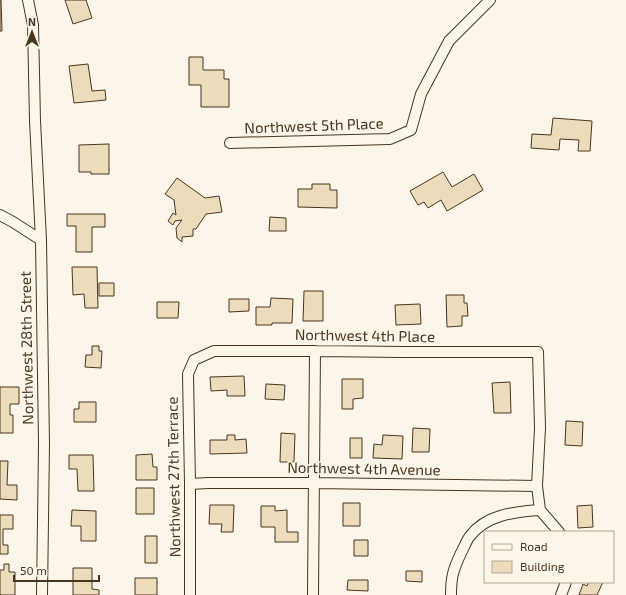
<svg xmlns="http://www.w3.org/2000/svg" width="626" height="595" viewBox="0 0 626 595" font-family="'Exo 2',sans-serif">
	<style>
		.building { fill: #ecdcbc; stroke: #4a3520 }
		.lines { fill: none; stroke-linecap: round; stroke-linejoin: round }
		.street-casing { stroke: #4a3520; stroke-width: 12 }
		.street { stroke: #fbf6e9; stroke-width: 10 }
		.labels { text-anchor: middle; stroke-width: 3; stroke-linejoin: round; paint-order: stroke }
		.street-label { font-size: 15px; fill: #4a3520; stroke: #fbf6e9 }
	</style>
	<rect width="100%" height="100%" fill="#fbf6e9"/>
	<path class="building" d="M 0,0 L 1,0 L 2,31 L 0,31 Z
		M 65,0 L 86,0 L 92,18 L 73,24 Z
		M 189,57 L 203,57 L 203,70 L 224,70 L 224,79 L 229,79 L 229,107 L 201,107 L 201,85 L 189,85 Z
		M 88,64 L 92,91 L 105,90 L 106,100 L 74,103 L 69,66 Z
		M 553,118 L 592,121 L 590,151 L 578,151 L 579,140 L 560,139 L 559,150 L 531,148 L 532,134 L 551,135 Z
		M 109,144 L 109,174 L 91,174 L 91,172 L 79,172 L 79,145 Z
		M 443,172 L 452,187 L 474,174 L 483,190 L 447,211 L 441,200 L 428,208 L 424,202 L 418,205 L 410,191 Z
		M 177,178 L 205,198 L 219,196 L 222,212 L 206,214 L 196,229 L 193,229 L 193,236 L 182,237 L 182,242 L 177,238 L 176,228 L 182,220 L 175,221 L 173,225 L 168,221 L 173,213 L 176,215 L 174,200 L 165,194 Z
		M 312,184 L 330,184 L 330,190 L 337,190 L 337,208 L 298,207 L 298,189 L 312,189 Z
		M 67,214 L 105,214 L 105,227 L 92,227 L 92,252 L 76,252 L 76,226 L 67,226 Z
		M 270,217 L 286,218 L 286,231 L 269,231 Z
		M 72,267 L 97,267 L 98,308 L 85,308 L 84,294 L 73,295 Z
		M 99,283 L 114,283 L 114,296 L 99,296 Z
		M 304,291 L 323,291 L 323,321 L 303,321 Z
		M 446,295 L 464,295 L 464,303 L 467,303 L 468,316 L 462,316 L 462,326 L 447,327 Z
		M 271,298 L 293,299 L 292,323 L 272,323 L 272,325 L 256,325 L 256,307 L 270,307 Z
		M 229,299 L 249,299 L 249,311 L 229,312 Z
		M 157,302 L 179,302 L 178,318 L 157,318 Z
		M 420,304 L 421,324 L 396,325 L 395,305 Z
		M 92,346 L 99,346 L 99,351 L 102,351 L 101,368 L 85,367 L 86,355 L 92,355 Z
		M 244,376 L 245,396 L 227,396 L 227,390 L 211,391 L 210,377 Z
		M 342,379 L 363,379 L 363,398 L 353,399 L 353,409 L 342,409 Z
		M 510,382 L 511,413 L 494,413 L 492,383 Z
		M 266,384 L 285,385 L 284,400 L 265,399 Z
		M 0,387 L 19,387 L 19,404 L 10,404 L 10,415 L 13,415 L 13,433 L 0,433 Z
		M 79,402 L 96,402 L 96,422 L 74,422 L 74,409 L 79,409 Z
		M 566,421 L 583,422 L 582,446 L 565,445 Z
		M 413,428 L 430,429 L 429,452 L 412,452 Z
		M 281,433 L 295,434 L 294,462 L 280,462 Z
		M 227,435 L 235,435 L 235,440 L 246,439 L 247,453 L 210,454 L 210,440 L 227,440 Z
		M 383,435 L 403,436 L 402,459 L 373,458 L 374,444 L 382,445 Z
		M 350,438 L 362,438 L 362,458 L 350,458 Z
		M 152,454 L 153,467 L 157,467 L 157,480 L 136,480 L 136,455 Z
		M 69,455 L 93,455 L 94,491 L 78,491 L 77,469 L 69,469 Z
		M 0,461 L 8,461 L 7,485 L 17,485 L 17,500 L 0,499 Z
		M 136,488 L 154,488 L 154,514 L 136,514 Z
		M 343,503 L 360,503 L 360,526 L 343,526 Z
		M 210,505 L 234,505 L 233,532 L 221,532 L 222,524 L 209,524 Z
		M 592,505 L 593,527 L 578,528 L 577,506 Z
		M 261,506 L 275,506 L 275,511 L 287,510 L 287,532 L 298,532 L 298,542 L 275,542 L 275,527 L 261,527 Z
		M 72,510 L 96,511 L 96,541 L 81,541 L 81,526 L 71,526 Z
		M 0,515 L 13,515 L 13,529 L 3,529 L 3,545 L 8,545 L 8,554 L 0,554 Z
		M 145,536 L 157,536 L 157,563 L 145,563 Z
		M 354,540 L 368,540 L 368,556 L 354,556 Z
		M 4,564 L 9,564 L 9,572 L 15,572 L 15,595 L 0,595 L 0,570 L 4,570 Z
		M 73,568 L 92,568 L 92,589 L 99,590 L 99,595 L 73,595 Z
		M 406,571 L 422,571 L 422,582 L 406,581 Z
		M 135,578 L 157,578 L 157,595 L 135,595 Z
		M 348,580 L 368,580 L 368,591 L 347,590 Z
		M 589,582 L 603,582 L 597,595 L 579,595 L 583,584 L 587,586 Z"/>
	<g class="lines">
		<defs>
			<path id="street" d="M 28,0 L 33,25 L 35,121 L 41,240 L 44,444 L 42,595
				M 230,143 L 390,139 L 411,130 L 421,94 L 449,41 L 490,0
				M 0,215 L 13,222 L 41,240
				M 190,484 L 208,483 L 314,483 L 537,486
				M 190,595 L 190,484 L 188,374 L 194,360 L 214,351 L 315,351 L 404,352 L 538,352 L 540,428 L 537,486 L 540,510 L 559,532
				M 313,595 L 315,351
				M 451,595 C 451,577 453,570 461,553 C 464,548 466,541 470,536 C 487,514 515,512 540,510
				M 561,595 L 566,582"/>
		</defs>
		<use href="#street" class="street-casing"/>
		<use href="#street" class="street"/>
	</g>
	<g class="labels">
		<g class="street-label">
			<text transform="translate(314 126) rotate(-2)" y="5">Northwest 5th Place</text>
			<text transform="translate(365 336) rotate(1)" y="5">Northwest 4th Place</text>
			<text transform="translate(27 348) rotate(-91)" y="5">Northwest 28th Street</text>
			<text transform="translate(364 469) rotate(1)" y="5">Northwest 4th Avenue</text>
			<text transform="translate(174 477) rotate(-91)" y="5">Northwest 27th Terrace</text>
		</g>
	</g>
	<rect x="484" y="531" width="130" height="52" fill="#fbf6e9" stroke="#b4a999"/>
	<rect x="492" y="544" width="20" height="6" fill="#fbf6e9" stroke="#b4a999"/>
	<text x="520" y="551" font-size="12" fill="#4a3520">Road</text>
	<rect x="492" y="561" width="20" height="12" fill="#ecdcbc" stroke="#b4a999"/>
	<text x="520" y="571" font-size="12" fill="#4a3520">Building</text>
	<g transform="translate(32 32)" stroke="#fbf6e9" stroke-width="3" paint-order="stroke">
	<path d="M0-3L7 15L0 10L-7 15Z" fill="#4a3520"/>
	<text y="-6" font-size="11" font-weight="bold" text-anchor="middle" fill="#4a3520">N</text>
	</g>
	<path d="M14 575v6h85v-6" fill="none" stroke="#4a3520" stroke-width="2"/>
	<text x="20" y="575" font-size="12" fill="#4a3520" stroke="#fbf6e9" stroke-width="3" paint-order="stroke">50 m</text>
</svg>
